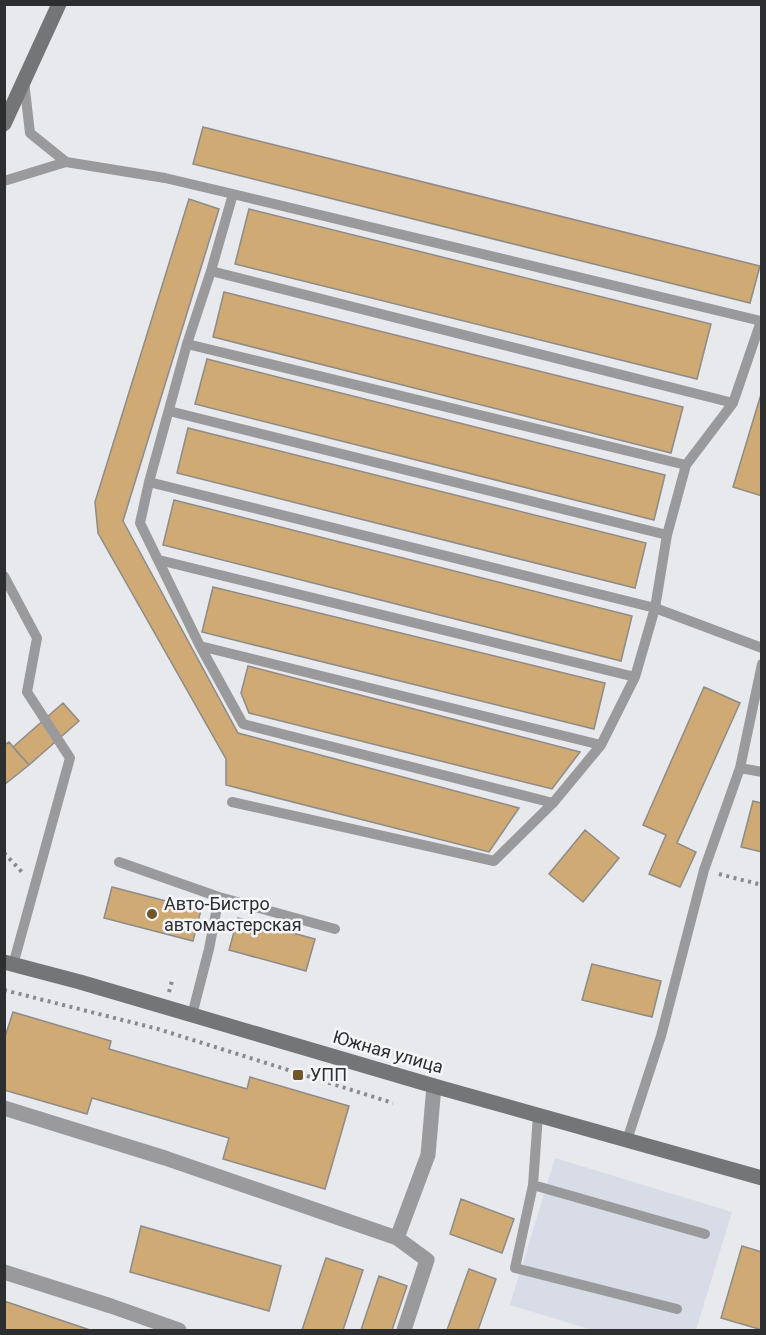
<svg xmlns="http://www.w3.org/2000/svg" width="766" height="1335" viewBox="0 0 766 1335" font-family="Roboto,sans-serif">
	<style>
		.built { fill: #d8dce7 }
		.building { fill: #cfaa74; stroke: #8e8b88; stroke-width: 1.5 }
		.lines { fill: none; stroke-linecap: round; stroke-linejoin: round }
		.path { stroke: #898a8d; stroke-width: 4; stroke-dasharray: 3 4.5; stroke-linecap: butt }
		.service { stroke: #9a9a9c; stroke-width: 10 }
		.minor { stroke: #9a9a9c; stroke-width: 15 }
		.secondary { stroke: #747577; stroke-width: 15 }
		.poi-dot { fill: #725529; stroke: #f5f6fa; stroke-width: 2 }
		.labels { text-anchor: middle; stroke-width: 5; stroke-linejoin: round; paint-order: stroke }
		.poi-label { font-size: 18px; fill: #2d2e2f; stroke: #f5f6fa; text-anchor: start }
		.street-label { font-size: 18px; fill: #2d2e2f; stroke: #f5f6fa }
	</style>
	<rect width="100%" height="100%" fill="#e7e9ed"/>
	<path class="built" d="M 555,1158 L 732,1212 L 696,1330 L 592,1330 L 510,1305 Z"/>
	<path class="building" d="M 203,127 L 760,266 L 750,303 L 193,164 Z
		M 189,199 L 219,209 L 123,521 L 238,733 L 519,808 L 489,852 L 226,785 L 226,759 L 98,533 L 95,502 Z
		M 249,209 L 711,324 L 697,379 L 235,264 Z
		M 224,292 L 683,407 L 671,453 L 213,337 Z
		M 207,359 L 665,475 L 654,520 L 195,404 Z
		M 762,391 L 762,496 L 733,487 Z
		M 188,428 L 646,543 L 635,588 L 177,473 Z
		M 174,500 L 632,616 L 621,661 L 163,545 Z
		M 213,587 L 605,683 L 594,729 L 202,632 Z
		M 248,666 L 580,752 L 552,789 L 249,713 L 241,693 Z
		M 704,687 L 740,703 L 677,843 L 696,852 L 680,887 L 649,874 L 666,835 L 643,825 Z
		M 63,703 L 79,721 L 29,765 L 13,747 Z
		M 9,742 L 29,765 L 4,785 L 4,745 Z
		M 753,801 L 762,803 L 762,852 L 741,847 Z
		M 585,830 L 619,858 L 583,902 L 549,874 Z
		M 112,887 L 201,910 L 193,941 L 104,918 Z
		M 238,918 L 315,939 L 306,971 L 229,950 Z
		M 592,964 L 661,981 L 652,1017 L 582,1000 Z
		M 13,1012 L 111,1041 L 109,1049 L 247,1089 L 250,1077 L 349,1106 L 325,1189 L 223,1159 L 229,1138 L 92,1098 L 87,1114 L 4,1090 L 4,1040 Z
		M 461,1199 L 514,1219 L 502,1253 L 450,1234 Z
		M 141,1226 L 281,1266 L 269,1311 L 130,1272 Z
		M 742,1246 L 762,1252 L 762,1330 L 721,1318 Z
		M 326,1258 L 363,1270 L 343,1330 L 302,1330 Z
		M 469,1269 L 496,1279 L 478,1330 L 447,1330 Z
		M 379,1276 L 407,1286 L 392,1330 L 361,1330 Z
		M 4,1301 L 90,1330 L 4,1330 Z"/>
	<g class="lines">
		<path class="path" d="M 4,853 L 22,872
			M 719,874 L 762,885
			M 4,990 L 158,1029 L 393,1103
			M 169,992 L 172,981"/>
		<path class="service" d="M 24,81 L 30,133 L 66,162
			M 4,181 L 66,162 L 165,178 L 233,194 L 211,271 L 187,344 L 149,482 L 140,523 L 200,646 L 243,724 L 553,803
			M 211,271 L 733,403
			M 187,344 L 686,465
			M 169,411 L 667,535
			M 149,482 L 655,608 L 762,648
			M 159,560 L 635,677
			M 4,576 L 37,638 L 27,692 L 70,758 L 13,965
			M 200,646 L 601,745
			M 740,768 L 762,772
			M 232,802 L 494,861 L 553,803 L 601,745 L 635,677 L 655,608 L 667,535 L 686,465 L 733,403 L 761,321 L 233,194
			M 119,862 L 219,897 L 209,949 L 192,1015
			M 219,897 L 335,929
			M 538,1115 L 533,1185 L 515,1268 L 677,1309
			M 627,1140 L 661,1036 L 704,870 L 740,768 L 762,664
			M 533,1185 L 705,1234"/>
		<path class="minor" d="M 4,1108 L 165,1158 L 397,1238
			M 4,1272 L 111,1306 L 179,1330
			M 404,1330 L 427,1260 L 397,1238 L 428,1155 L 434,1086"/>
		<path class="secondary" d="M 4,124 L 59,4
			M 4,962 L 80,982 L 434,1086 L 762,1178"/>
	</g>
	<g class="poi-dot">
		<circle cx="152" cy="914" r="6"/>
		<rect x="292" y="1069" width="12" height="12" rx="3"/>
	</g>
	<g class="labels">
		<g class="poi-label">
			<text x="164" y="910">Авто-Бистро<tspan x="164" dy="21">автомастерская</tspan></text>
			<text x="310" y="1081">УПП</text>
		</g>
		<g class="street-label">
			<text transform="translate(388 1052) rotate(16)" y="6">Южная улица</text>
		</g>
	</g>
	<rect width="766" height="1335" fill="none" stroke="#2d2e2f" stroke-width="12"/>
</svg>
